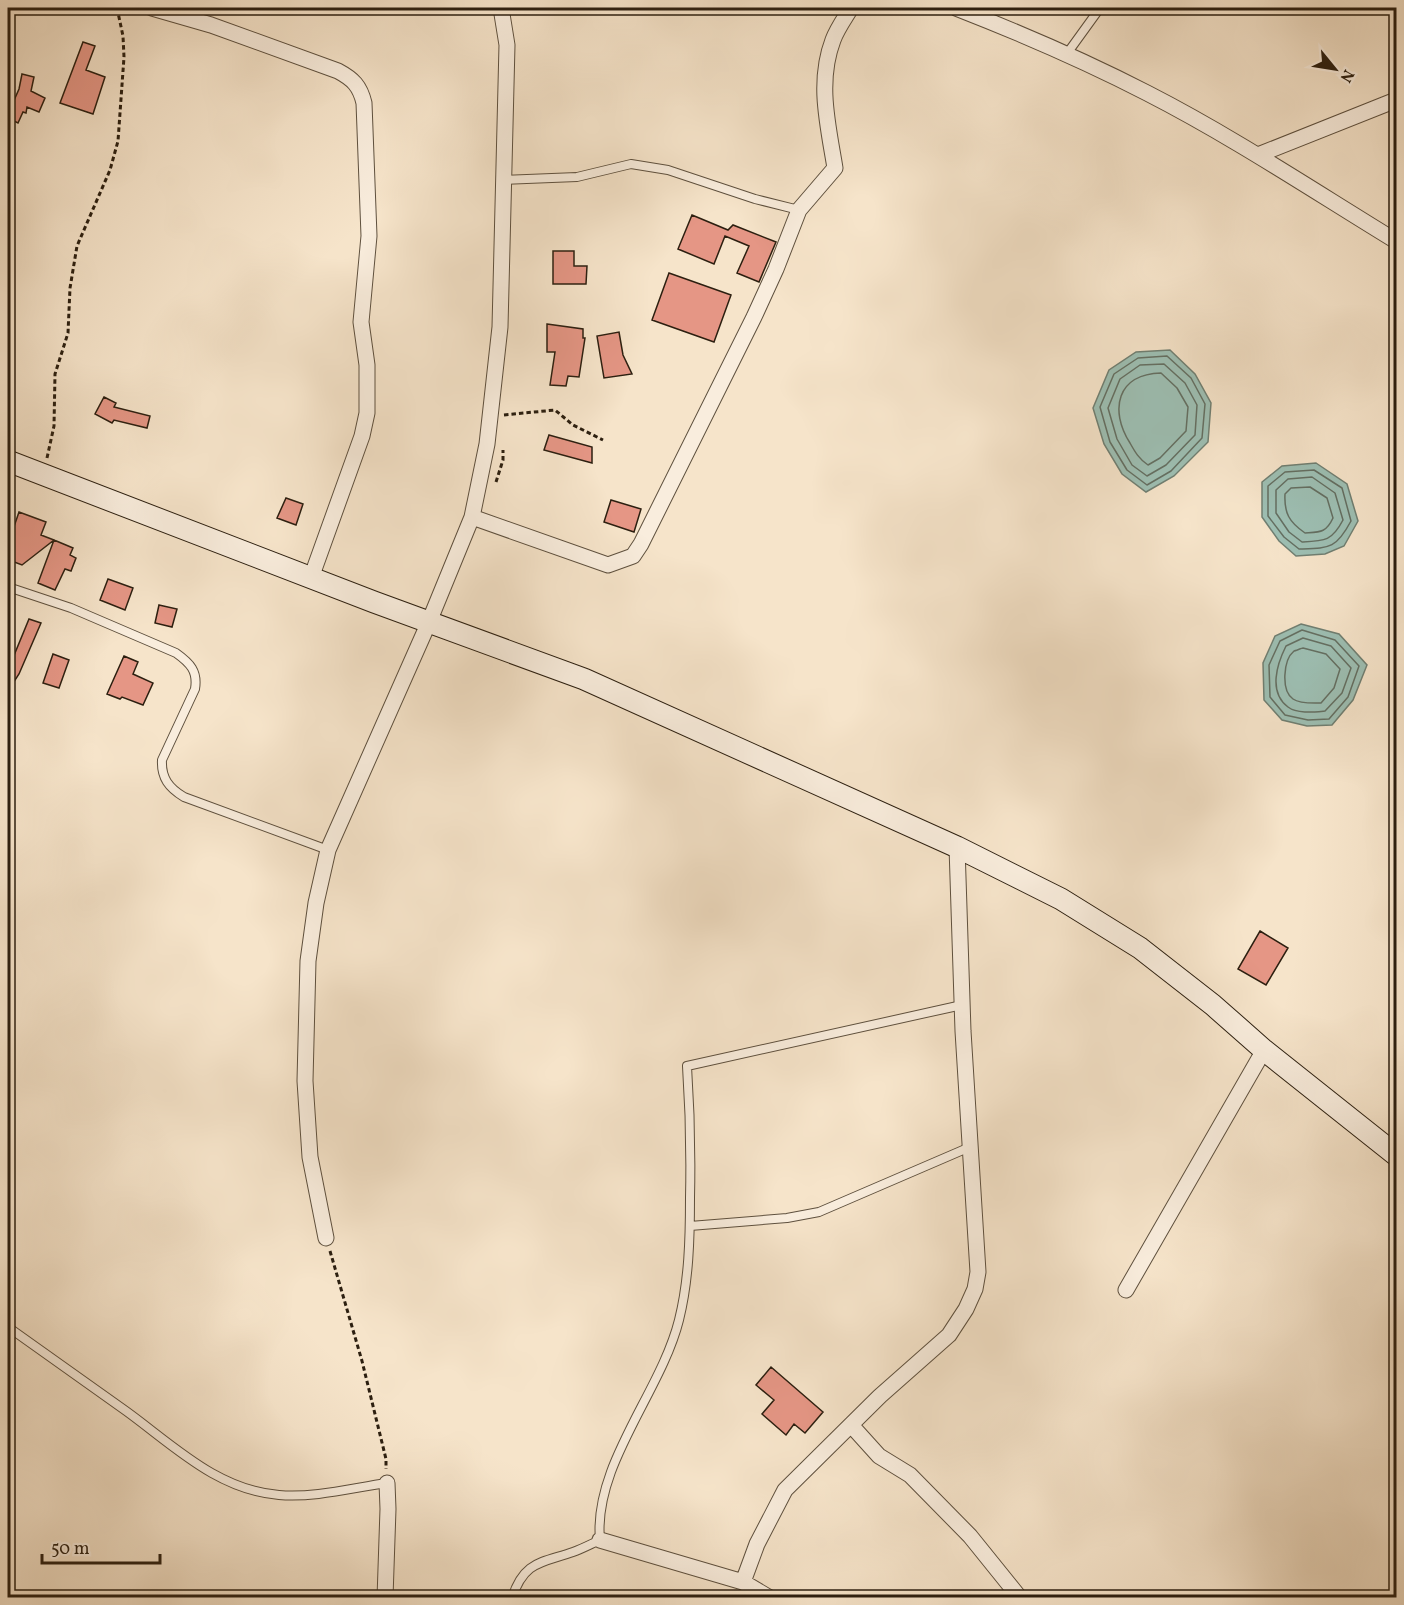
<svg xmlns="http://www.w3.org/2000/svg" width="1404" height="1605" viewBox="0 0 1404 1605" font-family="Vollkorn,serif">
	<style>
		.water { fill: #9dbfb3; stroke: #707f72; stroke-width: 1.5 }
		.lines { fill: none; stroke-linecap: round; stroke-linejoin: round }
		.shore { stroke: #646f62; stroke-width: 1.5 }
		.building { fill: #e59685; stroke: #2c1f10; stroke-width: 1.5 }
		.service-casing { stroke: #5e503e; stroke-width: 10 }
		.minor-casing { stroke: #5e503e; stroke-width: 17 }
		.secondary-casing { stroke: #2c1f10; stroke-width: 23 }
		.path { stroke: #2c1f10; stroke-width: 3; stroke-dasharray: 4.5 3; stroke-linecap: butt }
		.service { stroke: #f9eddd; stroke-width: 8 }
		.minor { stroke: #f9eddd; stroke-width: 15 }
		.secondary { stroke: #f9eddd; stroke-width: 21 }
	</style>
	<rect width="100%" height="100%" fill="#f6e4ca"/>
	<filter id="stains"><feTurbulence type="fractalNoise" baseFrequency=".00333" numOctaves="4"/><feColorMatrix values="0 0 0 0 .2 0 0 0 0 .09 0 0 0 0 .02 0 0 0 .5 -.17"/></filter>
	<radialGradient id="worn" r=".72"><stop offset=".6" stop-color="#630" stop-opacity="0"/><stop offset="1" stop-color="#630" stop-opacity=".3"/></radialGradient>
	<path class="water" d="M 1170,350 L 1195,374 L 1211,403 L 1208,442 L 1174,476 L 1146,492 L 1122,474 L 1104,444 L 1093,408 L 1109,370 L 1136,352 Z
		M 1316,463 L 1347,484 L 1358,521 L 1344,546 L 1325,554 L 1296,556 L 1279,541 L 1262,517 L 1262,482 L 1282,466 Z
		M 1301,624 L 1339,634 L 1367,665 L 1353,700 L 1332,725 L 1307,726 L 1282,720 L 1264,700 L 1263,663 L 1275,636 Z"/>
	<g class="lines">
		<path class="shore" d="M 1167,356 L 1191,378 L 1205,404 L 1202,438 L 1171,471 L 1147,485 L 1127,470 L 1110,442 L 1100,407 L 1114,374 L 1138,358 Z
			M 1164,364 L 1185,383 L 1197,405 L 1195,435 L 1166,465 L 1147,476 L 1132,465 L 1117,439 L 1108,408 L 1120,379 L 1140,365 Z
			M 1161,373 L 1177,388 L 1188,407 L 1186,431 L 1160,458 L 1148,465 C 1139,459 1135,452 1130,443 C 1109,410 1117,374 1161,373 Z
			M 1314,470 L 1342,488 L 1351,521 C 1336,549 1330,548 1299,549 L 1284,537 L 1268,516 L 1268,486 L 1285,472 Z
			M 1312,477 L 1335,493 L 1343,520 C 1332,541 1325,541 1302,542 L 1289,532 L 1276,513 L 1276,490 L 1288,479 Z
			M 1310,487 L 1327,498 L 1333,518 C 1326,533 1320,532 1305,533 C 1289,522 1284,513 1285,494 L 1291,488 Z
			M 1302,630 L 1335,640 L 1359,666 L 1348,697 L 1329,719 L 1308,720 L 1285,715 L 1270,697 L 1269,665 L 1280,641 Z
			M 1303,638 L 1331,646 L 1351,668 L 1342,693 L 1325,711 C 1314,712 1297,714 1288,707 C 1268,692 1277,664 1286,646 Z
			M 1303,648 L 1326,654 L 1340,669 L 1334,688 L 1321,703 C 1313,703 1300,704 1293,699 C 1281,691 1283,660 1294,651 C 1295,651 1302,648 1303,648 Z"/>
	</g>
	<path class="building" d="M 83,42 L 95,46 L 86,70 L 105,77 L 93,114 L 60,103 Z
		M 22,74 L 34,77 L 31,91 L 45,98 L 39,112 L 27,107 L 26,113 L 23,112 L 18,123 L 8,118 L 8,114 L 19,89 Z
		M 692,215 L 728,230 L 733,225 L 776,242 L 759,282 L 737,273 L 749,246 L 725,236 L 714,264 L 678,249 Z
		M 553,251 L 574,251 L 574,266 L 587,266 L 586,284 L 553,284 Z
		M 669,273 L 731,295 L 714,342 L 652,320 Z
		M 547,324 L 583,329 L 583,338 L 585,338 L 579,377 L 568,376 L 566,386 L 550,385 L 555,352 L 547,352 Z
		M 619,332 L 623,355 L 632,374 L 604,378 L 597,336 Z
		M 104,397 L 116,403 L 114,407 L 150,416 L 147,428 L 114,420 L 112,423 L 95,414 Z
		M 549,435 L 592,447 L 592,463 L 544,450 Z
		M 286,498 L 303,504 L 296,525 L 277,518 Z
		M 611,500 L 641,509 L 634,532 L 604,522 Z
		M 19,512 L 46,522 L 41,535 L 54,540 L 22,565 L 9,560 L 12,551 L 8,550 L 8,544 Z
		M 54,540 L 73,548 L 70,555 L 76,558 L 71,571 L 65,569 L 55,590 L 38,583 Z
		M 108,579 L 133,588 L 125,610 L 100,600 Z
		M 159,605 L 177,609 L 172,627 L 155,623 Z
		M 29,619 L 41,623 L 19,674 L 8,691 L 8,670 Z
		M 53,654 L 69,660 L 59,688 L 43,683 Z
		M 124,656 L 138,662 L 133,674 L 153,683 L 143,705 L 122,697 L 120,699 L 107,694 Z
		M 1260,931 L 1288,948 L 1266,985 L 1238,969 Z
		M 771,1367 L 823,1412 L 805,1433 L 794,1424 L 786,1435 L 762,1414 L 774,1400 L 756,1385 Z"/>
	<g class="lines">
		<defs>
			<path id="service" d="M 1066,55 L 1100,8
				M 503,180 L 577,177 L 631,164 L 668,170 L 755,199 L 799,210
				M 8,587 L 71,608 L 176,653 C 190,663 198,671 195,689 L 162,760 C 161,778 169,788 184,797 L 328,850
				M 690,1226 L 787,1218 L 819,1212 L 970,1147
				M 8,1327 C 47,1355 87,1383 126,1411 C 173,1445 217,1490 279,1495 C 314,1498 352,1488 387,1483
				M 512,1598 C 524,1561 541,1563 573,1552 C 582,1549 591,1544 600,1540 C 593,1465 661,1392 679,1320 C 689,1280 690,1238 690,1198 C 691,1153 690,1110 687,1066 L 962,1005"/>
			<path id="minor" d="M 152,8 L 211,25 L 338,71 C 353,79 360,86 364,103 L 369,236 L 361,322 L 367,365 L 367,413 L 362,436 L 311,578
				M 956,8 C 1020,33 1085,61 1147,93 C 1233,137 1314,191 1396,241
				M 1258,155 L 1396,100
				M 472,517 L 608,565 L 633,556 L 641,544 L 754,317 L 776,269 L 799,210 L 835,168 C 828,125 817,82 833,40 C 837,29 845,18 851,8
				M 326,1238 L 310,1157 L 305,1081 L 308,961 L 316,903 L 328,850 L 429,622 L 472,517 L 487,444 L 500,327 L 507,45 L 501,8
				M 1126,1290 L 1264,1050
				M 851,1425 L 879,1456 L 910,1475 L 970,1536 L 1020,1598
				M 600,1540 L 743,1582 L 770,1598
				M 743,1582 L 757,1544 L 785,1490 L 880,1396 L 949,1335 L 966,1309 L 975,1289 L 978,1272 L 963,1031 L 957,847
				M 385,1598 L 388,1509 L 387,1483"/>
			<path id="secondary" d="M 8,461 L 374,602 L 584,679 L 957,847 L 1061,899 L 1140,948 L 1213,1005 L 1264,1050 L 1396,1155"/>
		</defs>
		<use href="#service" class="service-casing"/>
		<use href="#minor" class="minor-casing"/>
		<use href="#secondary" class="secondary-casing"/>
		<path class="path" d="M 504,415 L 555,410 L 573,425 L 603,440
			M 47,458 L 54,426 L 55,374 L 68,333 L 70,288 L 77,246 L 110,170 L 118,141 L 124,57 L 123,36 L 117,8
			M 496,482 L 503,460 L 503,450
			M 330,1251 L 362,1361 L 386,1459 L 386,1469"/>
		<use href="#service" class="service"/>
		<use href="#minor" class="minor"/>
		<use href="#secondary" class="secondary"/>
	</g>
	<rect width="1404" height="1605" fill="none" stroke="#f6e4ca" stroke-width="30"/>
	<rect x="9" y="9" width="1386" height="1587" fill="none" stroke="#2c1f10" stroke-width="3"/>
	<rect x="15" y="15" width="1374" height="1575" fill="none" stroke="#2c1f10" stroke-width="1.5"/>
	<g transform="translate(1335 69) rotate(120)" stroke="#f9eddd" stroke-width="4.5" paint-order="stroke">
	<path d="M0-4.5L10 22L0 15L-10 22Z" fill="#2c1f10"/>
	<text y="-9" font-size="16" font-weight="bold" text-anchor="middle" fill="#2c1f10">N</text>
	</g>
	<path d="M42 1554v9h118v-9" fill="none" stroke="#2c1f10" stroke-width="3"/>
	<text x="51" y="1554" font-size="18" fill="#2c1f10" stroke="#f9eddd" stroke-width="4.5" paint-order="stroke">50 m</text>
	<rect width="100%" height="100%" filter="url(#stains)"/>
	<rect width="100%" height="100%" fill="url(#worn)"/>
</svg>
